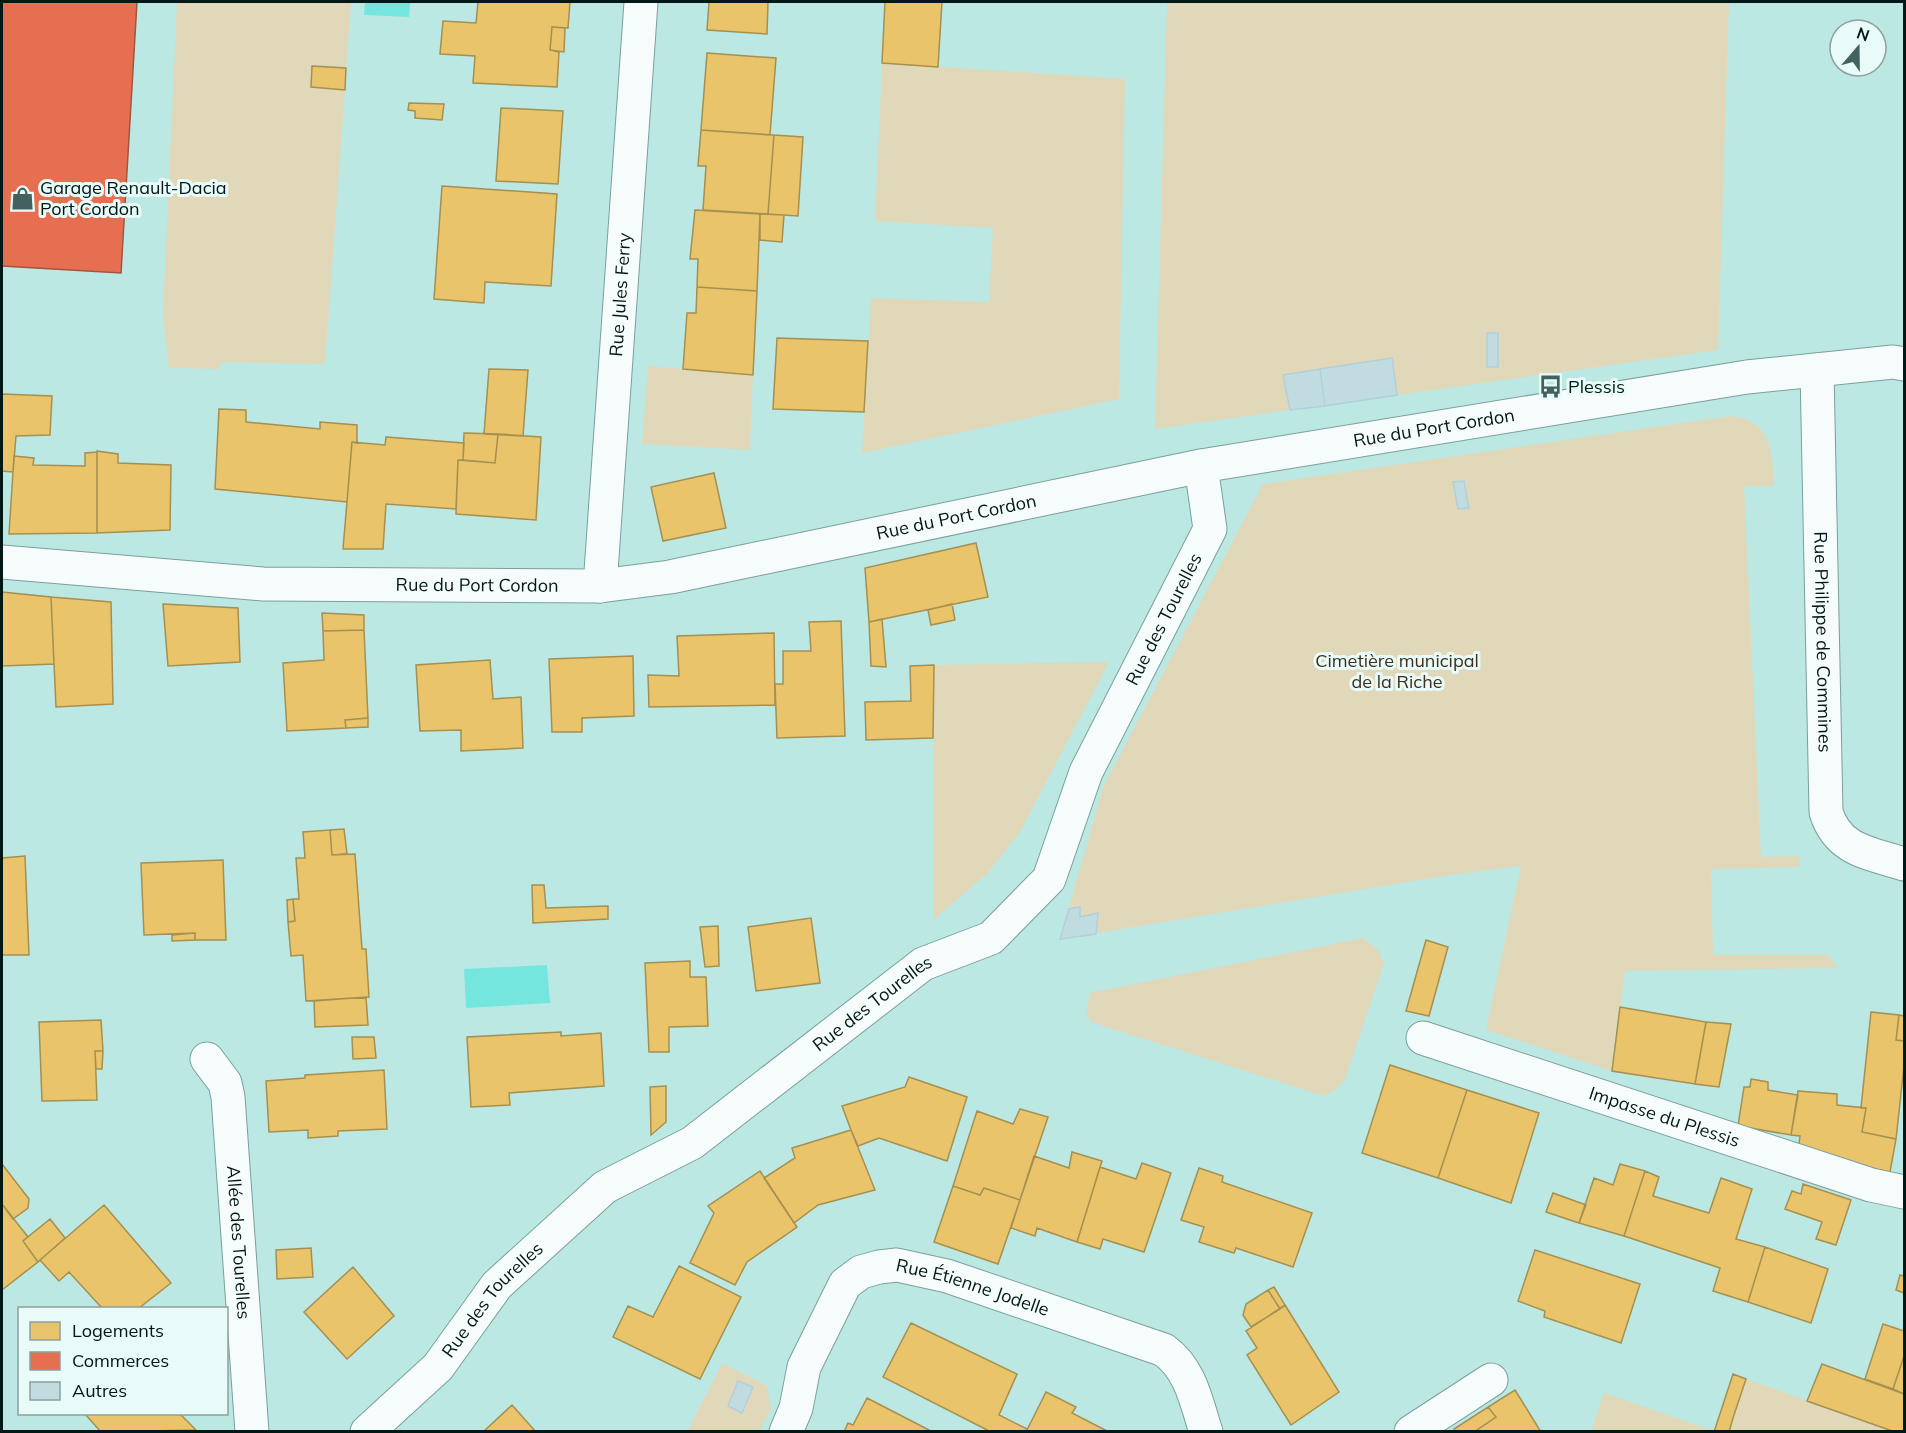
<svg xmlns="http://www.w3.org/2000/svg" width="1906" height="1433" viewBox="0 0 1906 1433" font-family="Mulish,sans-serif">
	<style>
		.green { fill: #e0d8b9 }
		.water { fill: #74e6de }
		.homes { fill: #e9c46a; stroke: #a49051; stroke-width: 1.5 }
		.shops { fill: #e76f51; stroke: #a2553f; stroke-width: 1.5 }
		.building { fill: #c1dce1; stroke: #b1d0da; stroke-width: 1.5 }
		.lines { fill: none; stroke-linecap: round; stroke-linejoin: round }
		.minor-casing { stroke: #7b9f9c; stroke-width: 35 }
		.minor { stroke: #f5fcfb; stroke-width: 33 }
		.labels { text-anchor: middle; stroke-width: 6; stroke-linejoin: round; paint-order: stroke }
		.poi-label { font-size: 18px; fill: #021816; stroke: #e8fbf9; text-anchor: start }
		.street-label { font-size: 18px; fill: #021816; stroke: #e8fbf9 }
		.park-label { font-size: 18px; fill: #3e2e1d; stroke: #e8fbf9 }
	</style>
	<rect width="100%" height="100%" fill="#bce8e4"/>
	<path class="green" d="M 177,2 L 351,2 L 346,68 L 312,66 L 311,86 L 345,90 L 325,364 L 221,362 L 220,369 L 169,368 L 163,315 Z
		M 1167,2 L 1729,2 L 1718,350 L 1155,429 Z
		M 882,63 L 1125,79 L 1119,399 L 862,453 L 871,298 L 989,302 L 993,228 L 875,221 Z
		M 648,366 L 753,375 L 750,450 L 642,444 Z
		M 1731,416 C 1772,421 1772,451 1774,486 L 1744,486 L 1761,857 L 1799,856 L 1800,867 L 1711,869 L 1713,955 L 1828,955 L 1838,968 L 1625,971 L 1612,1071 L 1486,1030 L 1521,866 L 1444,876 L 1060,939 L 1103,787 L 1263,484 Z
		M 1109,662 L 1020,832 L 987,874 L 934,919 L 934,665 Z
		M 1363,938 L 1379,951 L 1384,963 L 1345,1079 L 1337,1089 L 1324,1096 L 1091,1022 L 1086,1013 L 1090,993 Z
		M 722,1363 L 767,1386 L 771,1409 L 759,1431 L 687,1432 Z
		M 1746,1379 L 1895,1432 L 1729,1432 Z
		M 1604,1393 L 1714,1431 L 1591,1431 Z"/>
	<path class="water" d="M 365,2 L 410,2 L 409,17 L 364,15 Z
		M 547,965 L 550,1003 L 466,1008 L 464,969 Z"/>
	<path class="homes" d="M 478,2 L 570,2 L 568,28 L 552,27 L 550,50 L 559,52 L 557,87 L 473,83 L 475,56 L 440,54 L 443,21 L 476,23 Z
		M 709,2 L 768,2 L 767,34 L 707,30 Z
		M 885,2 L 942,2 L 938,67 L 882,63 Z
		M 552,27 L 565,28 L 564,52 L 550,50 Z
		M 707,53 L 776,58 L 770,135 L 701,130 Z
		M 312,66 L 346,68 L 345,90 L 311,87 Z
		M 409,103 L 444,104 L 442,120 L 415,118 L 415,111 L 408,110 Z
		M 501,108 L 563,111 L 558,184 L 496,181 Z
		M 701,130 L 774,135 L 768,214 L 703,210 L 706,166 L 698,166 Z
		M 774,135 L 803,137 L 798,216 L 768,214 Z
		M 442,186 L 557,194 L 551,286 L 485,282 L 484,303 L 434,299 Z
		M 695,210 L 760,214 L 757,291 L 697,287 L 698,259 L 690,259 Z
		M 760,214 L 784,215 L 782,242 L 760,240 Z
		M 697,287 L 757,291 L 753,375 L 683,369 L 687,313 L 696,313 Z
		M 777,338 L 868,341 L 864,412 L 773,409 Z
		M 489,369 L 528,370 L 523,436 L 484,434 Z
		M 2,394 L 52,396 L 50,435 L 16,436 L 13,472 L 2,471 Z
		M 219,409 L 246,410 L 246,422 L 320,429 L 320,422 L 357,425 L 357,443 L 352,442 L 347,502 L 215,489 Z
		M 464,433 L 498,434 L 495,463 L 463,460 Z
		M 498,434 L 541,437 L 536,520 L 456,514 L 458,460 L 495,463 Z
		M 386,437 L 464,443 L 463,460 L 458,460 L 456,509 L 386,504 L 383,549 L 343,549 L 352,442 L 385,445 Z
		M 97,451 L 118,454 L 118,463 L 171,465 L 170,530 L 97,533 Z
		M 97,452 L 97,533 L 9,534 L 14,456 L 34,458 L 33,465 L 85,466 L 85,453 Z
		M 714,473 L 726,528 L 663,541 L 651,487 Z
		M 976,543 L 988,597 L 869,622 L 865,568 Z
		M 2,592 L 51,597 L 54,664 L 2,666 Z
		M 51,597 L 111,602 L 113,704 L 56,707 Z
		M 163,604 L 238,608 L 240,662 L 168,666 Z
		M 952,604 L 955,620 L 931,625 L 928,610 Z
		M 322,613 L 364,615 L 364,630 L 323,631 Z
		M 882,619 L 886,667 L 871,666 L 869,622 Z
		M 841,621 L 845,736 L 777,738 L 775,684 L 783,684 L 783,651 L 811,651 L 809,622 Z
		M 364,630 L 368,718 L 345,720 L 346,728 L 287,731 L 283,663 L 324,660 L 323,631 Z
		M 774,633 L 775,705 L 649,707 L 648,675 L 679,676 L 677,636 Z
		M 633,656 L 634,716 L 582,718 L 582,732 L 552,732 L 549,659 Z
		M 490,660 L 493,699 L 521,697 L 523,748 L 461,751 L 461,730 L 420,731 L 416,665 Z
		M 934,665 L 933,738 L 866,740 L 865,702 L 911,701 L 910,666 Z
		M 368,718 L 368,727 L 346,728 L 345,720 Z
		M 344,829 L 347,854 L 332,855 L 330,830 Z
		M 330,830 L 332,855 L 355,854 L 362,949 L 366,949 L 369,997 L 306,1001 L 303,955 L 291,956 L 288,922 L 295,921 L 293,899 L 299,899 L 296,858 L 305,858 L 303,832 Z
		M 25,856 L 29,955 L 2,955 L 2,858 Z
		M 223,860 L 226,940 L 195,940 L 195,933 L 144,935 L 141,863 Z
		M 532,885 L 544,885 L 546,908 L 608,906 L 608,919 L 533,923 Z
		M 293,899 L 295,921 L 288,922 L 287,900 Z
		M 811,918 L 820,983 L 756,991 L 748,927 Z
		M 718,926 L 719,966 L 705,967 L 700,927 Z
		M 195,933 L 195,940 L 172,941 L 172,935 Z
		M 1426,940 L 1448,947 L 1429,1016 L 1406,1011 Z
		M 690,961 L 690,977 L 706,977 L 708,1026 L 669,1027 L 669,1052 L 649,1052 L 645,963 Z
		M 366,997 L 368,1025 L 315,1027 L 314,1001 Z
		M 1620,1007 L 1706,1022 L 1695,1084 L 1612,1071 Z
		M 1871,1012 L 1899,1015 L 1896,1040 L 1904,1041 L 1904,1066 L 1896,1139 L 1862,1132 L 1866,1108 L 1861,1108 Z
		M 1899,1015 L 1904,1016 L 1904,1041 L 1896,1040 Z
		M 101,1020 L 103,1051 L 95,1051 L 97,1100 L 42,1101 L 39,1022 Z
		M 1706,1022 L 1731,1024 L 1719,1087 L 1695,1084 Z
		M 561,1032 L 561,1036 L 601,1033 L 604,1086 L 509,1093 L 510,1105 L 471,1107 L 467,1037 Z
		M 352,1037 L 374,1037 L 376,1058 L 353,1059 Z
		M 95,1051 L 103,1051 L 102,1069 L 96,1069 Z
		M 1390,1065 L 1467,1090 L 1438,1178 L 1362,1153 Z
		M 384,1070 L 387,1129 L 338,1131 L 338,1136 L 308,1138 L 308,1130 L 269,1132 L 266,1081 L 305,1078 L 305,1075 Z
		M 909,1077 L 967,1097 L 947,1161 L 879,1138 L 858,1146 L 851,1130 L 842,1106 L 905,1087 Z
		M 1751,1079 L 1768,1082 L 1768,1090 L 1798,1095 L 1791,1135 L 1738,1126 L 1744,1087 L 1750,1087 Z
		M 666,1086 L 666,1122 L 651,1135 L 650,1087 Z
		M 1467,1090 L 1539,1113 L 1511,1203 L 1438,1178 Z
		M 1798,1091 L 1837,1094 L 1837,1105 L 1866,1108 L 1862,1132 L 1896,1139 L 1890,1172 L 1798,1152 L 1800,1136 L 1791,1135 Z
		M 1020,1109 L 1048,1117 L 1020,1200 L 984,1188 L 980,1195 L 953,1186 L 977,1111 L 1013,1124 Z
		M 851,1130 L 875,1190 L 818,1205 L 794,1223 L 764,1178 L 795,1158 L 792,1148 Z
		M 1072,1152 L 1102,1161 L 1077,1242 L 1037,1228 L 1035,1236 L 1011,1228 L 1034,1156 L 1069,1168 Z
		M 1142,1163 L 1171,1173 L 1144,1252 L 1103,1239 L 1100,1249 L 1077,1242 L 1100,1167 L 1136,1179 Z
		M 2,1164 L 29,1199 L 28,1208 L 13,1219 L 2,1204 Z
		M 1620,1164 L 1645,1171 L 1624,1236 L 1579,1223 L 1594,1178 L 1613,1185 Z
		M 1199,1168 L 1223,1176 L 1222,1182 L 1312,1213 L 1293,1267 L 1236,1248 L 1234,1253 L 1199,1242 L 1204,1227 L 1181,1220 Z
		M 760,1171 L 797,1227 L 747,1262 L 735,1285 L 690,1263 L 714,1213 L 708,1206 Z
		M 1645,1171 L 1659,1177 L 1653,1196 L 1709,1213 L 1721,1178 L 1752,1189 L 1736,1239 L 1765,1247 L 1748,1302 L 1713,1291 L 1720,1268 L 1624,1236 Z
		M 1803,1184 L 1851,1200 L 1836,1245 L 1816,1239 L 1822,1222 L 1785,1209 L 1792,1191 L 1801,1194 Z
		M 953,1186 L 980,1195 L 984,1188 L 1020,1200 L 998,1264 L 934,1242 Z
		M 1553,1193 L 1586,1205 L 1579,1223 L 1546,1212 Z
		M 2,1204 L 28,1237 L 23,1241 L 38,1262 L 2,1290 Z
		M 104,1205 L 171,1283 L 139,1308 L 102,1308 L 69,1272 L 59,1281 L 40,1260 Z
		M 50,1219 L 65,1238 L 38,1262 L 23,1241 Z
		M 1765,1247 L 1828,1269 L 1811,1323 L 1748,1302 Z
		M 311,1248 L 313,1277 L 277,1279 L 276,1250 Z
		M 1535,1250 L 1640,1284 L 1621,1343 L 1544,1317 L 1545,1311 L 1518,1301 Z
		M 679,1266 L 741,1297 L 700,1379 L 613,1337 L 628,1306 L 653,1317 Z
		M 353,1267 L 394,1316 L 347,1359 L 304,1312 Z
		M 1900,1275 L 1904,1276 L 1904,1293 L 1896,1290 Z
		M 1274,1287 L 1285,1305 L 1280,1309 L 1268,1290 Z
		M 1268,1290 L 1280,1309 L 1251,1327 L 1243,1315 L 1246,1304 Z
		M 1285,1305 L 1339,1392 L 1291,1425 L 1247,1355 L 1257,1348 L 1246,1331 Z
		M 911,1323 L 1017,1374 L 999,1415 L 1027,1429 L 1026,1432 L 991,1432 L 883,1377 Z
		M 1883,1324 L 1904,1331 L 1904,1356 L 1893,1389 L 1865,1379 Z
		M 1904,1356 L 1904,1394 L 1893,1389 Z
		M 1822,1364 L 1904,1394 L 1904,1432 L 1895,1432 L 1807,1401 Z
		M 1733,1374 L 1746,1379 L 1733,1418 L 1729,1432 L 1714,1432 Z
		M 1515,1390 L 1541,1432 L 1474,1432 L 1496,1417 L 1488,1407 Z
		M 1046,1392 L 1076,1407 L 1072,1413 L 1109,1432 L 1026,1432 Z
		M 867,1398 L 929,1430 L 929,1432 L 844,1432 L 848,1423 L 853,1425 Z
		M 512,1405 L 536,1432 L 483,1432 Z
		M 1488,1407 L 1496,1417 L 1474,1432 L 1456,1432 L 1454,1429 Z
		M 85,1414 L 180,1414 L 196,1430 L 101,1432 Z"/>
	<path class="shops" d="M 2,2 L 137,2 L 121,273 L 2,266 Z"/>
	<path class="building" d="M 1487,333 L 1498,333 L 1498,367 L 1487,367 Z
		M 1392,358 L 1397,395 L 1325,406 L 1320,369 Z
		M 1320,369 L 1325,406 L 1290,410 L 1283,375 Z
		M 1464,481 L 1469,508 L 1458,509 L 1453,482 Z
		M 1080,907 L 1080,917 L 1098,913 L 1096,934 L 1060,939 L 1069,909 Z
		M 738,1381 L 753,1387 L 742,1413 L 728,1406 Z"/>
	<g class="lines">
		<defs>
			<g id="minor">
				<path id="s1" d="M 1817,370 L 1826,812 C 1838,851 1870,853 1904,864"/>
				<path id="s2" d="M 2,562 L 263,584 L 600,586 L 670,577 L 1201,466 L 1747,377 L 1893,362 L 1904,364"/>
				<path id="s3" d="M 600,586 L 641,2"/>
				<path id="s4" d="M 1423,1038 L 1871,1185 L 1904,1192"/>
				<path id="s5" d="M 207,1059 L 225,1083 L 228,1097 L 252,1432"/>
				<path id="s6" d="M 367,1432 L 438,1367 L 497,1285 L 605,1187 L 692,1143 L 923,964 L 991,938 L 1049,879 L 1086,772 L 1210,529 L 1201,466"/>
				<path id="s7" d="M 786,1432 L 796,1408 L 804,1367 L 845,1284 L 861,1272 L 879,1267 L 897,1265 L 947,1276 L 1164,1350 C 1191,1370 1196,1401 1206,1432"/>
				<path d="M 1411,1432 L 1491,1380"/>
			</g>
		</defs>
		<use href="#minor" class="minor-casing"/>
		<use href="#minor" class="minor"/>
	</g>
	<defs>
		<symbol id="shop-bare" viewBox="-9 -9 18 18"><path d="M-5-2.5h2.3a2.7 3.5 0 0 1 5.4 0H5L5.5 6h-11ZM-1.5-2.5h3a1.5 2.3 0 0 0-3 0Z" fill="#43615e" stroke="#e8fbf9" stroke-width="2.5" paint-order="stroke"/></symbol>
		<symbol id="bus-bare" viewBox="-9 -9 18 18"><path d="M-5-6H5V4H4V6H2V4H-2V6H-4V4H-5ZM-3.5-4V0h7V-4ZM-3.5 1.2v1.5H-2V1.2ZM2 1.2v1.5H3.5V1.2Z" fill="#43615e" stroke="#e8fbf9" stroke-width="2.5" paint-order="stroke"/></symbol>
	</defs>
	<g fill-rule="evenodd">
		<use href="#shop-bare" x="6" y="182" width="33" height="33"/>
		<use href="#bus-bare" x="1534" y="370" width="33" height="33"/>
	</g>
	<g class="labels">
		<g class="poi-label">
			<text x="40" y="194">Garage Renault-Dacia<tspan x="40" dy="21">Port Cordon</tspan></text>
			<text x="1568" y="393">Plessis</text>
		</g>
		<g class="street-label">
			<text dy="6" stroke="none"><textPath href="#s3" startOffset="292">Rue Jules Ferry</textPath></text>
			<text dy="6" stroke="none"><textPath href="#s2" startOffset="1448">Rue du Port Cordon</textPath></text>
			<text dy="6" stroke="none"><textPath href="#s2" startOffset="962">Rue du Port Cordon</textPath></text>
			<text dy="6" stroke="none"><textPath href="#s2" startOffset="476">Rue du Port Cordon</textPath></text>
			<text dy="6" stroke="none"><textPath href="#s6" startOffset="1173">Rue des Tourelles</textPath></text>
			<text dy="6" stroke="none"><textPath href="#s1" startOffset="272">Rue Philippe de Commines</textPath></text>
			<text dy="6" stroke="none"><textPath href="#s6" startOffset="669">Rue des Tourelles</textPath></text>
			<text dy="6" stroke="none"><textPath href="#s4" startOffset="254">Impasse du Plessis</textPath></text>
			<text dy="6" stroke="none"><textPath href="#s5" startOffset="190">Allée des Tourelles</textPath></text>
			<text dy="6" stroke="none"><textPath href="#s7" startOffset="296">Rue Étienne Jodelle</textPath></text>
			<text dy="6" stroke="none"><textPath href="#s6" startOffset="183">Rue des Tourelles</textPath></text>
		</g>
		<g class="park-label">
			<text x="1397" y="667">Cimetière municipal<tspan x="1397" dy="21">de la Riche</tspan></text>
		</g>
	</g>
	<rect width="1906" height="1433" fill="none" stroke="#021816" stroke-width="6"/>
	<rect x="18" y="1307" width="210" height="108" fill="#e8fbf9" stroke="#8ca09e" stroke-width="1.5"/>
	<rect x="30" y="1322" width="30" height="18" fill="#e9c46a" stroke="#8ca09e" stroke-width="1.5"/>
	<text x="72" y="1337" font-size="18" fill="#021816">Logements</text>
	<rect x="30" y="1352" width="30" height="18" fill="#e76f51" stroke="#8ca09e" stroke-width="1.5"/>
	<text x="72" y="1367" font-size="18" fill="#021816">Commerces</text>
	<rect x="30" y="1382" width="30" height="18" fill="#c1dce1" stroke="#8ca09e" stroke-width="1.5"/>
	<text x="72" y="1397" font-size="18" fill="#021816">Autres</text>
	<g transform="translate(1858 48) rotate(20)"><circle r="28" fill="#e8fbf9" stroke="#8ca09e" stroke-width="1.5"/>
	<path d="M0-4.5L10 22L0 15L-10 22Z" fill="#43615e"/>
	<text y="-9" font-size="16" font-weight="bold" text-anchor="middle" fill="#021816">N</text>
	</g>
</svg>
